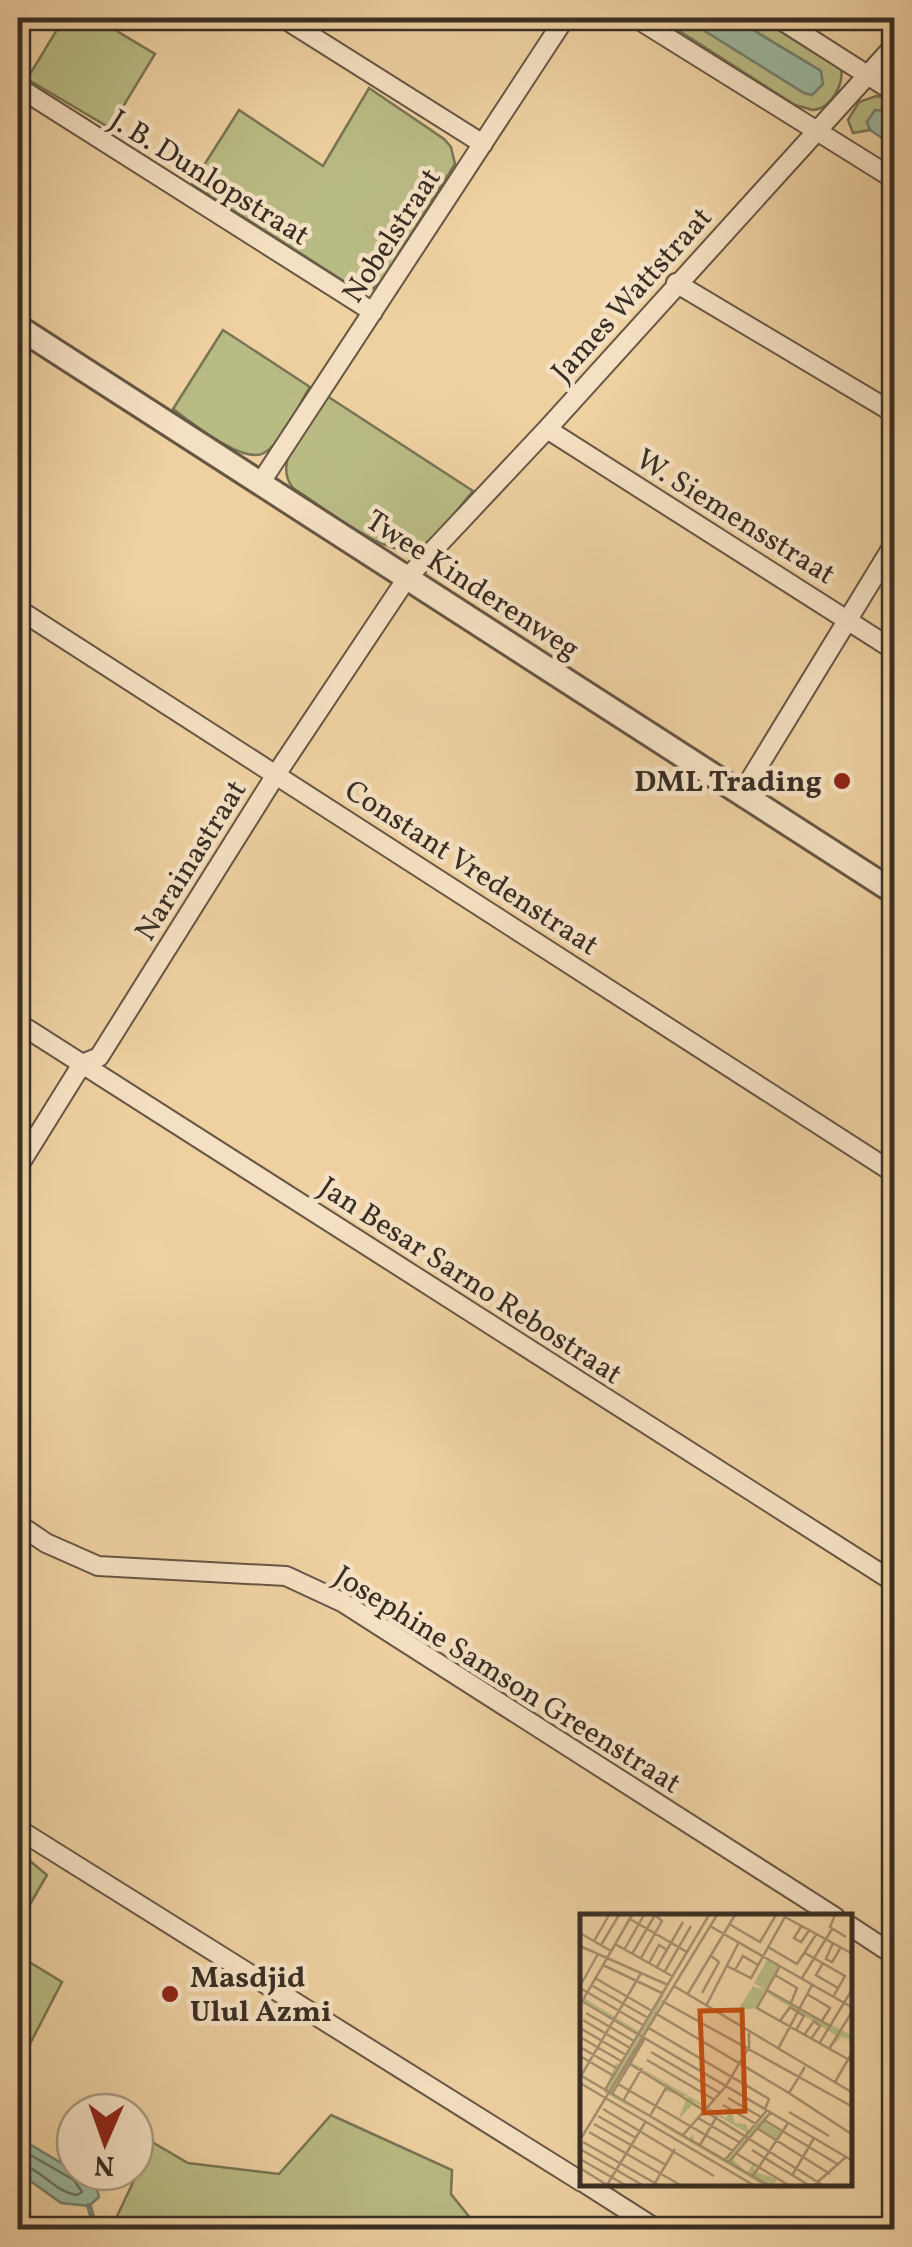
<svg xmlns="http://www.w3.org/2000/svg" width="912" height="2247" viewBox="0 0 912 2247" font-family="Vollkorn,serif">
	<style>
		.green { fill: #b9bb84; stroke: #797454; stroke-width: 2.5 }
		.water { fill: #9bb7a0; stroke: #74806f; stroke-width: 2.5 }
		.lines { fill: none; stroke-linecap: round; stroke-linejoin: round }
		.shore { stroke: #6a7262; stroke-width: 2.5 }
		.stream { stroke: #74806f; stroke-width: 6 }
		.minor-casing { stroke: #665644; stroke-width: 22 }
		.tertiary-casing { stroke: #665644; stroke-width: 28 }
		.minor { stroke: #f4e0c2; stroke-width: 18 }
		.tertiary { stroke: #f4e0c2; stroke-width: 22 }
		.poi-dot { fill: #8f2418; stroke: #f4e0c2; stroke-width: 4 }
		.labels { text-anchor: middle; stroke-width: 9; stroke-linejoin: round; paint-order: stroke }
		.street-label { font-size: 30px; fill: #392e25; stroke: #f4e0c2 }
		.poi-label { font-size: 30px; font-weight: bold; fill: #392e25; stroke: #f4e0c2; text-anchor: end }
		.inset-road { fill: none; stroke: #a68f6f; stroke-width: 2.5 }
		.view { fill: #c55011; fill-opacity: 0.15; stroke: #c55011; stroke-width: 5 }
		.inset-edge { fill: none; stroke: #392e25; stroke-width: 5 }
	</style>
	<rect width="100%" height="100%" fill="#eed0a1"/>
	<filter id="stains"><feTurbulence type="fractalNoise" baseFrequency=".002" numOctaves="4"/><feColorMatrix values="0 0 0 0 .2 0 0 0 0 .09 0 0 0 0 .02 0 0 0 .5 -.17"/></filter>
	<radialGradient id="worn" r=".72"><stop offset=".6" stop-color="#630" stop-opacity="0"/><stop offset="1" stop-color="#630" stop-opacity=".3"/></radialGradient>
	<path class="green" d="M 64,18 L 95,18 L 155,54 L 110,128 L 27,79 Z
		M 659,18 L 684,18 L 812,95 L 821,71 L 733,18 L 759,18 L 841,69 C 844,84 831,109 813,110 C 811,110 797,105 795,105 Z
		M 369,88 L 444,139 L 451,147 L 455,164 L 381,282 L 370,291 L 361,292 L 192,184 L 239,110 L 323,166 Z
		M 876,96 L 894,99 L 894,117 L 885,111 L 867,122 L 870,130 L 853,133 L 848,120 L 859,102 Z
		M 223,330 L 310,387 C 297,407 284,441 264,453 C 243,465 191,422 173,409 Z
		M 327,396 L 473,491 C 458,508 439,537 418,548 C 390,562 319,504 293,488 C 270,460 311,421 327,396 Z
		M 18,1851 L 47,1875 L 18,1925 Z
		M 18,1955 L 62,1982 L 18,2067 Z
		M 331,2115 L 452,2170 L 451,2194 L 479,2229 L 111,2229 L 152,2142 L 188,2163 L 279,2174 Z"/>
	<path class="water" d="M 684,18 L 733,18 L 821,71 L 823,84 L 812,95 L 804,93 Z
		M 875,110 L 885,111 L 894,117 L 894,146 L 870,130 L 867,122 Z
		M 18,2137 L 96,2184 L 99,2197 L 89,2206 L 61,2203 L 18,2172 Z"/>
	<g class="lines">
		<path class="shore" d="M 18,2148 L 74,2180 L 82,2192 L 77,2195 C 54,2192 40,2167 18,2164"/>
		<path class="stream" d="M 89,2206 L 96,2230"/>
		<defs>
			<path id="minor" d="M 283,18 L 483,144
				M 636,18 L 894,179
				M 778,18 L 894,92
				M 18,87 L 373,312
				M 676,283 L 894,413
				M 547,429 L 894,650
				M 261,482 L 565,18
				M 18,609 L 894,1173
				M 742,793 L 894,544
				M 18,1023 L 894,1582
				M 18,1167 L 82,1064 L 99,1057 L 277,773 L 407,578 L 547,429 L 894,46
				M 18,1524 L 46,1543 L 98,1566 L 286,1576 L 342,1602 L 835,1917
				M 18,1829 L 582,2182
				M 850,1926 L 894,1955
				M 586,2184 L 658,2230"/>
			<path id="tertiary" d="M 18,327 L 894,892"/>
		</defs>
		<use href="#minor" class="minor-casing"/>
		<use href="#tertiary" class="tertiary-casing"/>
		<use href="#minor" class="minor"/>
		<use href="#tertiary" class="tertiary"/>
	</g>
	<g class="poi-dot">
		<circle cx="842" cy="781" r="10"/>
		<circle cx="170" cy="1994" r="10"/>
	</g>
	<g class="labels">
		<g class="street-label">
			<text transform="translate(210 177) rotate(32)" y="10">J. B. Dunlopstraat</text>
			<text transform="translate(391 235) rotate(-57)" y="10">Nobelstraat</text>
			<text transform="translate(631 294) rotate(-48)" y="10">James Wattstraat</text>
			<text transform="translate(736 516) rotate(32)" y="10">W. Siemensstraat</text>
			<text transform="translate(473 584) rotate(33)" y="10">Twee Kinderenweg</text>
			<text transform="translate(190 860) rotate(-58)" y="10">Narainastraat</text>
			<text transform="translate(472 867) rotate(33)" y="10">Constant Vredenstraat</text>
			<text transform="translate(471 1280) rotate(33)" y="10">Jan Besar Sarno Rebostraat</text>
			<text transform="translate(508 1679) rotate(32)" y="10">Josephine Samson Greenstraat</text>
		</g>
		<g class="poi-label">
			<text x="822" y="791">DML Trading</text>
			<text x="190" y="1987" text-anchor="start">Masdjid<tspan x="190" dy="34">Ulul Azmi</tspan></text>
		</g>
	</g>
	<g transform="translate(580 1914)">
		<rect width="272" height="272" fill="#eed0a1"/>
		<path d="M 187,46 L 199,53 L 186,76 L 271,121 L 272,126 L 260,121 L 272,129 L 261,123 L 252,132 L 257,122 L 187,79 L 177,94 L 158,96 L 173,72 L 185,76 L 174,69 ZM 89,72 L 51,148 L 146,204 L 151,197 L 155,209 L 166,210 L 169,218 L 189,198 L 183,207 L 201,218 L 197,225 L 178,213 L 152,244 L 167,259 L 173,250 L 176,258 L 197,265 L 193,272 L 185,272 L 79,210 L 109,225 L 113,220 L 114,228 L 146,247 L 169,220 L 115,188 L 99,205 L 107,183 L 85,177 L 88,172 L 61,155 L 49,150 L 31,179 L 57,197 L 24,178 L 36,149 L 40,151 L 60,120 L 4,87 L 4,84 L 60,118 Z" fill="#b9bb84"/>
		<path class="inset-road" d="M 255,1 L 250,13 L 266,23M 205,3 L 273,40M 50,5 L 107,38M 149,10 L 180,28 L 196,1M 222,11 L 214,24 L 221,28 L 230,15M 130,12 L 273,94M 0,19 L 31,37M 14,27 L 29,1M 253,29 L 246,45 L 252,48 L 261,33M 35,30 L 92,62M 21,31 L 39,1M 0,32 L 88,71M 188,33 L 217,50 L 237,19M 44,36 L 64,1M 225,39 L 265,62 L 253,83M 52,40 L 75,1M 61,44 L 82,7 L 75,1M 69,49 L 79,31 L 87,36M 243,49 L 236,61 L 258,74M 23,51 L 82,79M 147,52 L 171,64 L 206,1M 200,52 L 177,94 L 273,148M 77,53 L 103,8M 155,56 L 163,42 L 178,51M 85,57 L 111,12M 195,61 L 217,74 L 211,89M 15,64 L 72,97M 222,64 L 252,15M 11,71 L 68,104M 0,72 L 18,40M 94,72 L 273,179M 0,74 L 63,111M 187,76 L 250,112M 122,79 L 139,48 L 131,42M 227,80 L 250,94 L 242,107M 107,81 L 155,1M 0,86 L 273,247M 82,87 L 273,193M 0,91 L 52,1M 126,92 L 159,28M 6,99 L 54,127M 75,99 L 209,179M 3,106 L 50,134M 200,107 L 210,93 L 224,102 L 216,116M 67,113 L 189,185 L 185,195M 0,114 L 46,141M 224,121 L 234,107 L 240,112 L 231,125M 0,123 L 41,147M 239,130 L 273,74M 0,133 L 38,155M 198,135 L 232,71M 249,135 L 273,96M 71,138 L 140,179M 0,142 L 34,162M 67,146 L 133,185M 50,150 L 244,272M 225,153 L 209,179 L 273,221M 0,161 L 189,272M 1,162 L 61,59M 255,168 L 273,137M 0,169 L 175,272M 38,170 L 153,237M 25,176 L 129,1M 32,180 L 65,124M 148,184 L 181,203M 43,187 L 62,154M 143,191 L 176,210M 23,195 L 134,262M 209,198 L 249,222M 18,202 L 56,224M 70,202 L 87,172M 118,204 L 159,228M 184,206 L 259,251M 14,210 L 86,251M 177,214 L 250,260M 9,218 L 102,272M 103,221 L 146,172 L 169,133 L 169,119M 0,226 L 137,1M 3,228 L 80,272M 120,231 L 137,202M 0,235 L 64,272M 172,236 L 230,272M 157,240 L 210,272M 0,245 L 47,272M 145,246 L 187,196M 149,248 L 191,198M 0,254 L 27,271M 213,260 L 234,224M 173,262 L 208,209M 75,269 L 95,235M 27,271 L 66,207M 233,272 L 266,243"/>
		<path class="view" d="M 162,96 L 165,197 L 124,199 L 120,97 Z"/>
		<rect width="272" height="272" class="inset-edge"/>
	</g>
	<rect width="912" height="2247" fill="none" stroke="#eed0a1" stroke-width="60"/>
	<rect x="20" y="20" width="872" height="2207" fill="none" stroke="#392e25" stroke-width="5"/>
	<rect x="30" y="30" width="852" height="2187" fill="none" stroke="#392e25" stroke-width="2.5"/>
	<g transform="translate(105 2142) rotate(182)"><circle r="48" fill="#f4e0c2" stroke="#a99983" stroke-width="2.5"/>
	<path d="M0-8L18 38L0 25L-18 38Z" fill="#8f2418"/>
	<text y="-15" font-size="28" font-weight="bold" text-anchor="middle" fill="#392e25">N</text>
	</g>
	<rect width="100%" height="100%" filter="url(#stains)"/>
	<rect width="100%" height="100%" fill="url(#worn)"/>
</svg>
